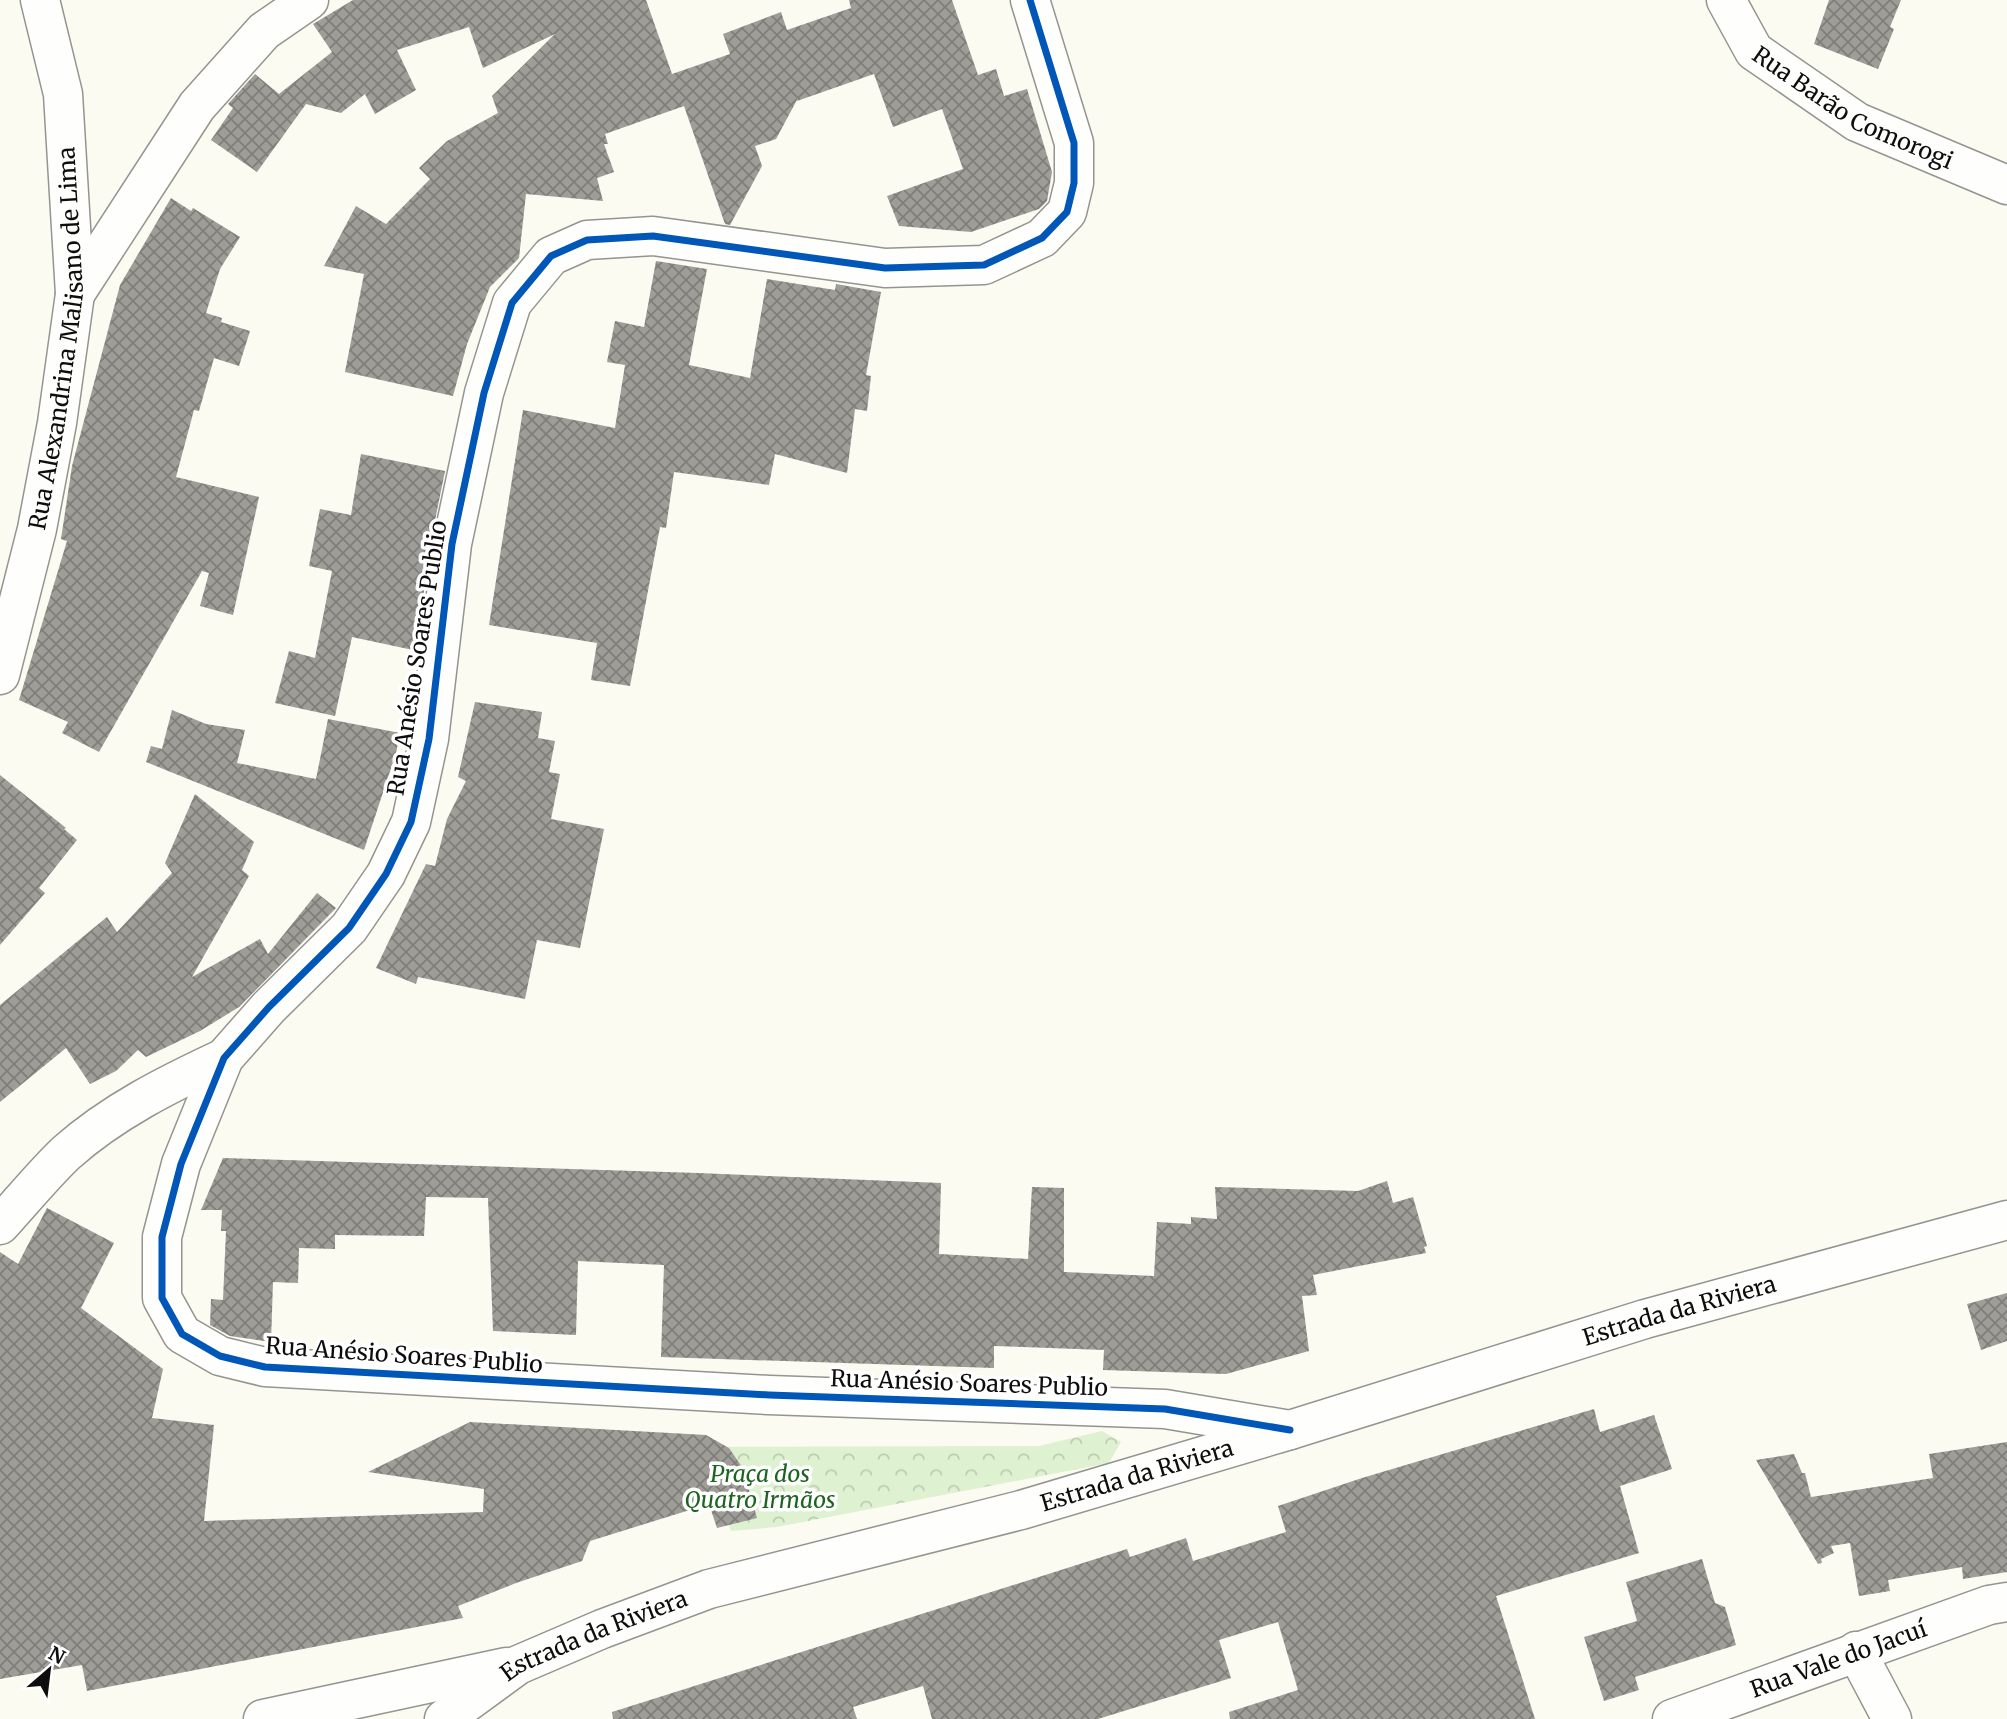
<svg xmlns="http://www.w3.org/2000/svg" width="2007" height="1719" viewBox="0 0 2007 1719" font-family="Merriweather,serif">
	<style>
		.park { fill: url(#park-crowns) }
		.building { fill: url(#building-cross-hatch) }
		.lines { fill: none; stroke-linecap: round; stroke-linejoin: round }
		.minor-casing { stroke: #949490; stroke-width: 41 }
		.minor { stroke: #fefefd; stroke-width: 38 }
		.cycleway-casing { stroke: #fff; stroke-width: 11 }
		.cycleway { stroke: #0057b8; stroke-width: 7 }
		.labels { text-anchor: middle; stroke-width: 7; stroke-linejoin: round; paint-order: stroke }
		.street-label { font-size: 23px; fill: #0d0d0d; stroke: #fff }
		.park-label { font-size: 23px; font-style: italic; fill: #1d651e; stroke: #fff }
	</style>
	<defs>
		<pattern id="park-crowns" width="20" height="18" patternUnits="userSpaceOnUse" patternTransform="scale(1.75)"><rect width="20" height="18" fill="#def1d1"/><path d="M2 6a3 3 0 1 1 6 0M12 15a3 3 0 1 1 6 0" fill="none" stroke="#bdcdb2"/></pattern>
		<pattern id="building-cross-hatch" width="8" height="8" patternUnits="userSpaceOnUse" patternTransform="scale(1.75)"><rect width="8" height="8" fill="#9e9d97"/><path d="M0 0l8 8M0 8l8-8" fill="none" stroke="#7f7e7a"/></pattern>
	</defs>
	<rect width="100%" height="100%" fill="#fbfbf1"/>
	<path class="park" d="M 1102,1431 L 1121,1442 L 1109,1463 L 777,1527 L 731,1531 L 701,1447 L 1039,1446 Z"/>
	<path class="building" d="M 353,0 L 646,0 L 672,74 L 730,54 L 723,34 L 781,12 L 787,30 L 851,8 L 849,0 L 952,0 L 978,75 L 996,69 L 1004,96 L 1027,89 L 1052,172 L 1047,201 L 1039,209 L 971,232 L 899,226 L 887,196 L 963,169 L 942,109 L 893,127 L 874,74 L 797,101 L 798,98 L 776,139 L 755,146 L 762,166 L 730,225 L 725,224 L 684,106 L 605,134 L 608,144 L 604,144 L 614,172 L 597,178 L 603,201 L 526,194 L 519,258 L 490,287 L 467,344 L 453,396 L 345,372 L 364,274 L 324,266 L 356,206 L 386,224 L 430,179 L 419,168 L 447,141 L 498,113 L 492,96 L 555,34 L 483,68 L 469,27 L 397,50 L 416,90 L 375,114 L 365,94 L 341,113 L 306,104 L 257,172 L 211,140 L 233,108 L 228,104 L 255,74 L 279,94 L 332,52 L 313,24 Z
		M 1829,0 L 1901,0 L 1890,27 L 1894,29 L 1878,69 L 1814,44 Z
		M 171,198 L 191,211 L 193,208 L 240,237 L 220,269 L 206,313 L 222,318 L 221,322 L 250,331 L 239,366 L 214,358 L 199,411 L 194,410 L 176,477 L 259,497 L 233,615 L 200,606 L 209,573 L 202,571 L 99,752 L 62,733 L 68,722 L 19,700 L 67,541 L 61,539 L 72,466 L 120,285 Z
		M 656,261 L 707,269 L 689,365 L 750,378 L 767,279 L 835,290 L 836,284 L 881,292 L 866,375 L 871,376 L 867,411 L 855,409 L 847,473 L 775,454 L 769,485 L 674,472 L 666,528 L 660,527 L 630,686 L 591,680 L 597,643 L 489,625 L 523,410 L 615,428 L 625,365 L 607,362 L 615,321 L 644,327 Z
		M 361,454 L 445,471 L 431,540 L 424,591 L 413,650 L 352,637 L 335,716 L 275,703 L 289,651 L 315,658 L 332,571 L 309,566 L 320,509 L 351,515 Z
		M 475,702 L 542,712 L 538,738 L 555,741 L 549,772 L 560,774 L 551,819 L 604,829 L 580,948 L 537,940 L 525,999 L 418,977 L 416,984 L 376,968 L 426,864 L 435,866 L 447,819 L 466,781 L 458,777 Z
		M 172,710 L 206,724 L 245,730 L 237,763 L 316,779 L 328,719 L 400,733 L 396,753 L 364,850 L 146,762 L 151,746 L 162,749 Z
		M 0,775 L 66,828 L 64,829 L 77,840 L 39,888 L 45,893 L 0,945 Z
		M 195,794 L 254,842 L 242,870 L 249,876 L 192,977 L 260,939 L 268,954 L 317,893 L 336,908 L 239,1007 L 200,1031 L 146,1057 L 138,1050 L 116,1071 L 90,1084 L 66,1048 L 0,1102 L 0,1005 L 107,917 L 117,932 L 172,873 L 165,863 Z
		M 223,1158 L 698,1173 L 941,1183 L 939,1254 L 1028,1259 L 1032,1187 L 1064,1188 L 1064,1272 L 1154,1276 L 1157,1222 L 1191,1224 L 1191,1217 L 1217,1219 L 1215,1187 L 1358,1191 L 1387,1181 L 1393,1203 L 1413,1197 L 1427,1246 L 1424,1247 L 1426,1253 L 1313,1275 L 1317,1295 L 1302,1296 L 1309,1351 L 1226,1374 L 1103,1370 L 1104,1350 L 994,1346 L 994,1368 L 661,1357 L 664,1265 L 578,1261 L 576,1335 L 493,1331 L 488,1198 L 426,1197 L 424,1236 L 335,1235 L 335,1249 L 299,1248 L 298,1283 L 273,1282 L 271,1342 L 230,1336 L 210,1325 L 211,1299 L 223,1300 L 226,1231 L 221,1231 L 222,1210 L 201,1210 Z
		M 47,1208 L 114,1243 L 81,1308 L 163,1369 L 152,1418 L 214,1425 L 204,1521 L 483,1512 L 484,1489 L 368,1472 L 470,1422 L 706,1435 L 729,1448 L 742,1467 L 757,1518 L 717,1528 L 709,1504 L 590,1541 L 582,1561 L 516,1583 L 458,1606 L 463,1618 L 87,1691 L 82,1665 L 0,1679 L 0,1252 L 18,1264 Z
		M 2007,1293 L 2007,1341 L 1981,1350 L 1967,1304 Z
		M 1594,1409 L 1600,1432 L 1654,1415 L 1672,1469 L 1620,1486 L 1639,1553 L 1496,1596 L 1535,1719 L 1230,1719 L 1229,1712 L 1298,1690 L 1278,1622 L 1219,1640 L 1231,1678 L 1098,1719 L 932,1719 L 923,1686 L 853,1707 L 857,1719 L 613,1719 L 612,1712 L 1127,1549 L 1130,1557 L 1186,1538 L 1193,1561 L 1286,1532 L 1278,1506 L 1362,1478 Z
		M 2007,1442 L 2007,1572 L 1963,1579 L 1962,1567 L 1888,1580 L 1890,1591 L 1859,1596 L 1850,1543 L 1831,1546 L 1834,1553 L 1821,1559 L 1822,1563 L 1818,1564 L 1756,1460 L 1794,1454 L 1802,1473 L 1805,1473 L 1811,1497 L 1933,1478 L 1929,1454 Z
		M 1702,1559 L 1715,1603 L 1725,1607 L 1736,1645 L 1635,1677 L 1639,1690 L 1604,1701 L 1584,1637 L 1637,1621 L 1626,1582 Z"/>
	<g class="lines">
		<defs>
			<g id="minor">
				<path d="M 1030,0 L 1074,143 L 1074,183 L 1067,212 L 1042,238 L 984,265 L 885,268 L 653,236 L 587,240 L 551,256 L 512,303 L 484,393 L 452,544 L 429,739 L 411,822 L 386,874 L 349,928 L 269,1007 L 224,1058 L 181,1164 L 162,1237 L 162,1298 L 182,1334 L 220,1356 L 265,1367 L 769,1395 L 1165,1409 L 1290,1430"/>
				<path id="s1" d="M 1726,0 L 1754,51 L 1857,122 L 2007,185"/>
				<path d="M 75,294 L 197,106 L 264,31 L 309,0"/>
				<path id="s2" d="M 0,675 L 37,529 L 57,423 L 75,294 L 63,94 L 40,0"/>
				<path d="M 0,1225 C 22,1201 43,1175 66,1153 C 112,1112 168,1084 224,1058"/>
				<path d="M 1856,1651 L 1892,1719"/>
				<path d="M 263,1719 L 506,1667"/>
				<path id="s3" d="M 444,1719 L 518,1665 L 602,1629 L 709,1589 L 1021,1510 L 1290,1430 L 1645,1319 L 2007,1220"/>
				<path id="s4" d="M 1672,1719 L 1989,1605 L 2007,1602"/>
			</g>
		</defs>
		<use href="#minor" class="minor-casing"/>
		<use href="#minor" class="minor"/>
		<defs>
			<path id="cycleway" d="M 1030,0 L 1074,143 L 1074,183 L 1067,212 L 1042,238 L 984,265 L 885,268 L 653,236 L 587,240 L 551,256 L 512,303 L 484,393 L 452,544 L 429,739 L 411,822 L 386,874 L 349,928 L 269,1007 L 224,1058 L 181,1164 L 162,1237 L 162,1298 L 182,1334 L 220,1356 L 265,1367 L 769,1395 L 1165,1409 L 1290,1430"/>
		</defs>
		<use href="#cycleway" class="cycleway-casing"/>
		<use href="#cycleway" class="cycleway"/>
	</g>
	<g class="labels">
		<g class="street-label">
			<text dy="8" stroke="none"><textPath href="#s1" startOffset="173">Rua Barão Comorogi</textPath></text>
			<text dy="8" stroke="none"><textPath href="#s2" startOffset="343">Rua Alexandrina Malisano de Lima</textPath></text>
			<text transform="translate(417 658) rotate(-81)" y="8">Rua Anésio Soares Publio</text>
			<text dy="8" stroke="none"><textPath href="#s3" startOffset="1307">Estrada da Riviera</textPath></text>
			<text transform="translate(404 1355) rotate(4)" y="8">Rua Anésio Soares Publio</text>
			<text transform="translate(969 1383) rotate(2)" y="8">Rua Anésio Soares Publio</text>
			<text dy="8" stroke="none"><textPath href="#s3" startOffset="740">Estrada da Riviera</textPath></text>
			<text dy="8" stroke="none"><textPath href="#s3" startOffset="173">Estrada da Riviera</textPath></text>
			<text dy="8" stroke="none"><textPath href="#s4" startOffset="177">Rua Vale do Jacuí</textPath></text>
		</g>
		<g class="park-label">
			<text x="760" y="1482">Praça dos<tspan x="760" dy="26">Quatro Irmãos</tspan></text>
		</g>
	</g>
	<g transform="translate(49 1670) rotate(28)" stroke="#ffffff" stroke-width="5" paint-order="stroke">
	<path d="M0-5L12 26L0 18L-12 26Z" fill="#0d0d0d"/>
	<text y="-10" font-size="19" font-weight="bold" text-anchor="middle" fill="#0d0d0d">N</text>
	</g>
</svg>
